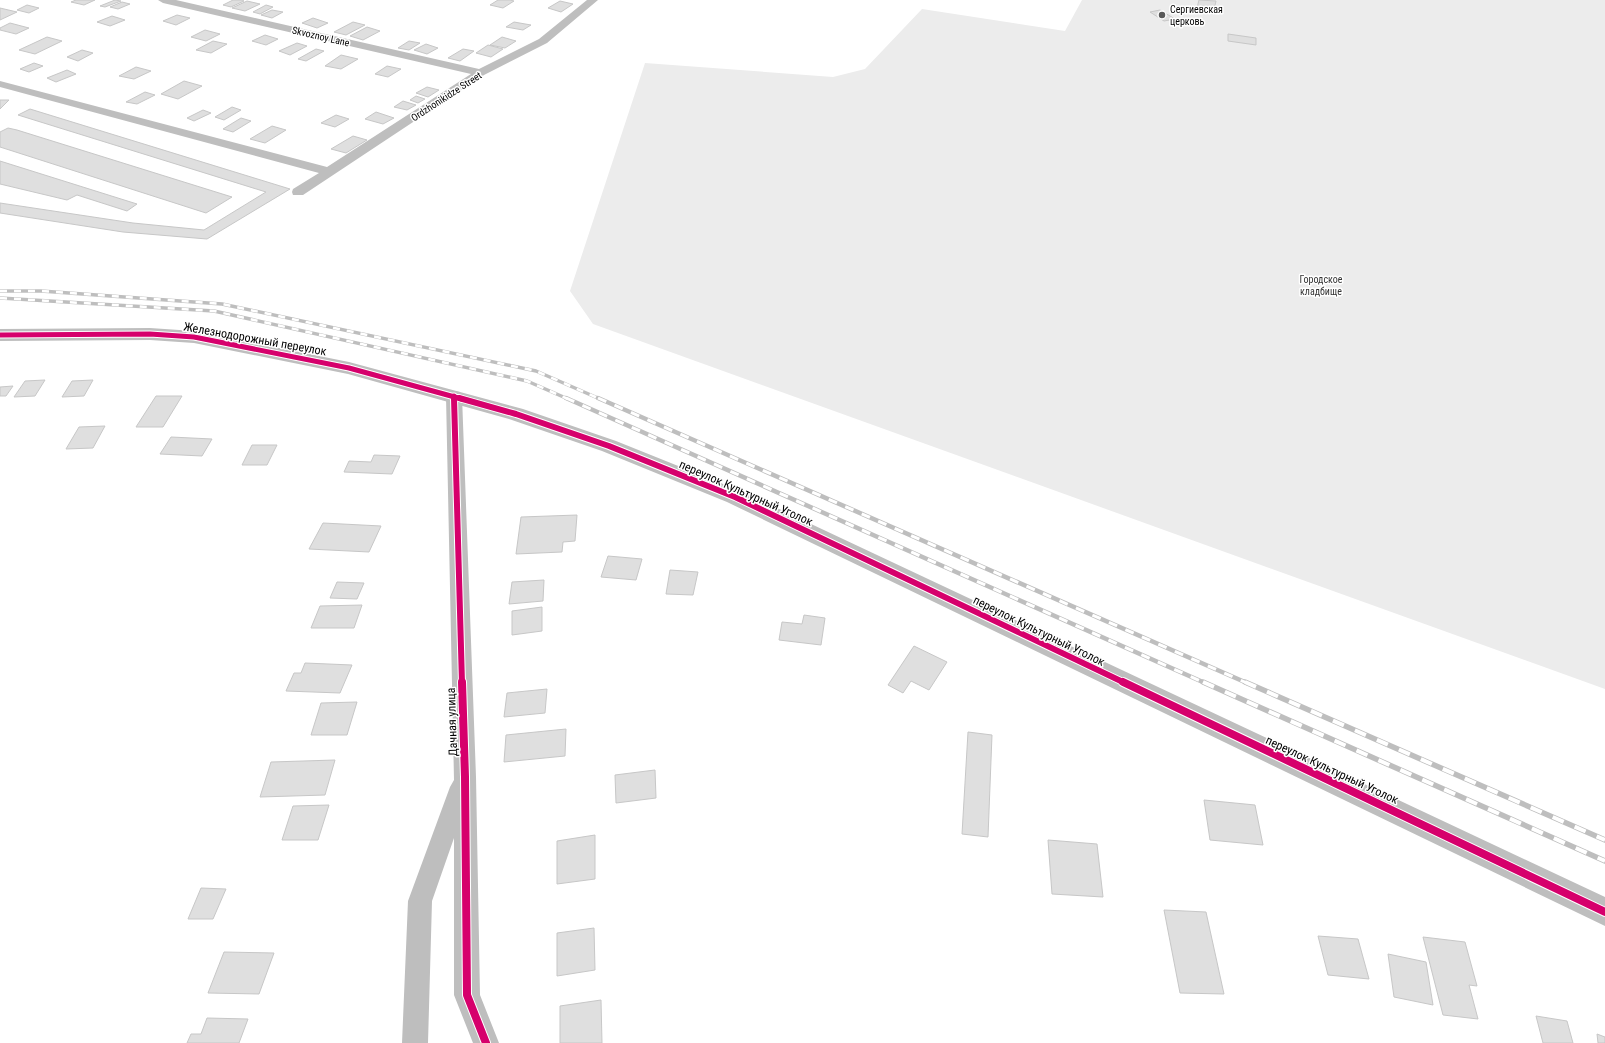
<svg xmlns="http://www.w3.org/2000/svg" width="1605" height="1043" viewBox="0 0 1605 1043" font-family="'Roboto Condensed',sans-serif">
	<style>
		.green { fill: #ececec }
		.building { fill: #dfdfdf; stroke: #c7c7c7 }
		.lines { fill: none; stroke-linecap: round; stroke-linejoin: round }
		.minor { fill: #bebebe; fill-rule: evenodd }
		.tertiary { fill: #bebebe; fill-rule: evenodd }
		.rail-far2-casing { stroke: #bebebe; stroke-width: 3.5 }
		.rail-far1-casing { stroke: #bebebe; stroke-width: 4.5 }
		.rail-casing { stroke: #bebebe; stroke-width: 5.5 }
		.rail-far2 { stroke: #fff; stroke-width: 2.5; stroke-dasharray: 7; stroke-linecap: butt }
		.rail-far1 { stroke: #fff; stroke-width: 3; stroke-dasharray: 9; stroke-linecap: butt }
		.rail { stroke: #fff; stroke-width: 4; stroke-dasharray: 12; stroke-linecap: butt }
		.cycleway-far2-casing { stroke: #fff; stroke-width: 7 }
		.cycleway-far1-casing { stroke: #fff; stroke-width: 8 }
		.cycleway-casing { stroke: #fff; stroke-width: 10 }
		.cycleway-far2 { stroke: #d6006c; stroke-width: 5 }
		.cycleway-far1 { stroke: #d6006c; stroke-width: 6 }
		.cycleway { stroke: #d6006c; stroke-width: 8 }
		.poi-dot { fill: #595959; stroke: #fff; stroke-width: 1.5 }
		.labels { text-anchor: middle; stroke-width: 3; stroke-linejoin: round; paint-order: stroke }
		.far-poi-label { font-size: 10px; fill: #000; stroke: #fff; text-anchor: start }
		.far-street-label { font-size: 10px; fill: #000; stroke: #fff }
		.far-park-label { font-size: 10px; fill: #333; stroke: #fff }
		.street-label { font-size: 12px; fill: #000; stroke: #fff }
	</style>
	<rect width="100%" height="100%" fill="#fff"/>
	<path class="green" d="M 1082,0 L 1605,0 L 1605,689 L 593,324 L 570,291 L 645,63 L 833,77 L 865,69 L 922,9 L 1065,31 Z"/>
	<path class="building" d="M 76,0 L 95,0 L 84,5 L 71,2 Z
		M 115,0 L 121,1 L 105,7 L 100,6 Z
		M 233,0 L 242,0 L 244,1 L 231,7 L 223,5 Z
		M 498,0 L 510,0 L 514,1 L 503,8 L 490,5 Z
		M 1199,0 L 1216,1 L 1213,14 L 1196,12 Z
		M 247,1 L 260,4 L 245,11 L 232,8 Z
		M 560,1 L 573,4 L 561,12 L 548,8 Z
		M 122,2 L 130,4 L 118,9 L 110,7 Z
		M 27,5 L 39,8 L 29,13 L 17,10 Z
		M 266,5 L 273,7 L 260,14 L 253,12 Z
		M 0,8 L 17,12 L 0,20 Z
		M 272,10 L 283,12 L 272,18 L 261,15 Z
		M 1160,10 L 1175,19 L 1164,21 L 1150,12 Z
		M 177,15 L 190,18 L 176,25 L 163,21 Z
		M 112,16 L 125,20 L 110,26 L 97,22 Z
		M 313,18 L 328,23 L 317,28 L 302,23 Z
		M 353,22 L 365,25 L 346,35 L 334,32 Z
		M 514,22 L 531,25 L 523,30 L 506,27 Z
		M 10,23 L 29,28 L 16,34 L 0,30 L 0,28 Z
		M 367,27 L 380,31 L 363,40 L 350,36 Z
		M 205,30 L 220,34 L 206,41 L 191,37 Z
		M 1228,34 L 1256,38 L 1256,45 L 1228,41 Z
		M 265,35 L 278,39 L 266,45 L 252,41 Z
		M 47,37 L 62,41 L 35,54 L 19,50 Z
		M 502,37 L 516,41 L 505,48 L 490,45 Z
		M 213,41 L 227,44 L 211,53 L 196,50 Z
		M 409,41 L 420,43 L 409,50 L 398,48 Z
		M 297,43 L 307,46 L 290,55 L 279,51 Z
		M 426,44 L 438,48 L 427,54 L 414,50 Z
		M 488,45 L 503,49 L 491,57 L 476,53 Z
		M 316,49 L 324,51 L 306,61 L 298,59 Z
		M 463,49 L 474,51 L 460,61 L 448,58 Z
		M 82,50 L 93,53 L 78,61 L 67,57 Z
		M 341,55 L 358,59 L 341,69 L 325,66 Z
		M 34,63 L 43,66 L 29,72 L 20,69 Z
		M 387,66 L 401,69 L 388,77 L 375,74 Z
		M 136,67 L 151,71 L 134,79 L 119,76 Z
		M 67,70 L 76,74 L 56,82 L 47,78 Z
		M 184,81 L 202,86 L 178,99 L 161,94 Z
		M 427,87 L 439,90 L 428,97 L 416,93 Z
		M 145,92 L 155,95 L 137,104 L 126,102 Z
		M 416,96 L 425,99 L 418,103 L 410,100 Z
		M 0,100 L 9,100 L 0,109 Z
		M 403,101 L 416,105 L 407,110 L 394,107 Z
		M 232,107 L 241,110 L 224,120 L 215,117 Z
		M 30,109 L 290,189 L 207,239 L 123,232 L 0,213 L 0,203 L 133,223 L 204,230 L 266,192 L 18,115 Z
		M 203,110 L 211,113 L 194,121 L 187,118 Z
		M 376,112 L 394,118 L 383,124 L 365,119 Z
		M 336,115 L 349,119 L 335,127 L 321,123 Z
		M 241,118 L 251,121 L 233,132 L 223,129 Z
		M 272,126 L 286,130 L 265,143 L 250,139 Z
		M 8,128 L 17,130 L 232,197 L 206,213 L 0,147 L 0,132 Z
		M 353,136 L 367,140 L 346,153 L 331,149 Z
		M 0,161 L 137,204 L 127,211 L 77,195 L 67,200 L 0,184 Z
		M 45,380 L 35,396 L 14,397 L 25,381 Z
		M 93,380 L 84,396 L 62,397 L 72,381 Z
		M 13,386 L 6,396 L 0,396 L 0,387 Z
		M 156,396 L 182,396 L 163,427 L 136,427 Z
		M 105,426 L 93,448 L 66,449 L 79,427 Z
		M 171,437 L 212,439 L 202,456 L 160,454 Z
		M 252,445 L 277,445 L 267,465 L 242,465 Z
		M 374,455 L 400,456 L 392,474 L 344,472 L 349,461 L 371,462 Z
		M 577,515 L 575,541 L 563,542 L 562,552 L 516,554 L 521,517 Z
		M 323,523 L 381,526 L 369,552 L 309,549 Z
		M 608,556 L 642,559 L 636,580 L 601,577 Z
		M 670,570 L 698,572 L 693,595 L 666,594 Z
		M 544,580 L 543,601 L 509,604 L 512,582 Z
		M 337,582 L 364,583 L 357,599 L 330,598 Z
		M 362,605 L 354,628 L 311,628 L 320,606 Z
		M 542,607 L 542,631 L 512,635 L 512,611 Z
		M 804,615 L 825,618 L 821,645 L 779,640 L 782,622 L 802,624 Z
		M 914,646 L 947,662 L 929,690 L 911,681 L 903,693 L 888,685 Z
		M 305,663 L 352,665 L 340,693 L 286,691 L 294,673 L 301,673 Z
		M 547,689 L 545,713 L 504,717 L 507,693 Z
		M 357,702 L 347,735 L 311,735 L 321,703 Z
		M 566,729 L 565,756 L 504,762 L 506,735 Z
		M 968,732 L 992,735 L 988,837 L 962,834 Z
		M 335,760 L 325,795 L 260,797 L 271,762 Z
		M 655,770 L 656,798 L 616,803 L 615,775 Z
		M 1204,800 L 1255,805 L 1263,845 L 1210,840 Z
		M 329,805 L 318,840 L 282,840 L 293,806 Z
		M 595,835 L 595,879 L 557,884 L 557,841 Z
		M 1048,840 L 1097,844 L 1103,897 L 1052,894 Z
		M 201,888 L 226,889 L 213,919 L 188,919 Z
		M 1164,910 L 1206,912 L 1224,994 L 1180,993 Z
		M 594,928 L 595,970 L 557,976 L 557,933 Z
		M 1318,936 L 1358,939 L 1369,979 L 1328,975 Z
		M 1423,937 L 1465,942 L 1477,986 L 1469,985 L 1478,1019 L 1443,1015 Z
		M 224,952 L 274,953 L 259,994 L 208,993 Z
		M 1388,954 L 1426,962 L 1433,1005 L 1394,997 Z
		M 601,1000 L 602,1043 L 560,1043 L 560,1006 Z
		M 1536,1016 L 1567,1021 L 1573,1043 L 1543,1043 Z
		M 207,1018 L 248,1019 L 239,1043 L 187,1043 L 191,1034 L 201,1034 Z
		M 1597,1034 L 1605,1037 L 1605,1043 L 1598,1043 Z"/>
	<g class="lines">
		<path class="minor" d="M 158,0 L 176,0 L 479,69 L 539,39 L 587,0 L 598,0 L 547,43 L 484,75 L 303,195 L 293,195 L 292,192 L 293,189 L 319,173 L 0,87 L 0,81 L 327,167 L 471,74 L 163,3 Z
			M 454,391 L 460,392 L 462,396 L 476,777 L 480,995 L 499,1043 L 473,1043 L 454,995 L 454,838 L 432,901 L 428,1043 L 402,1043 L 408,901 L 450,787 L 454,780 L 446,396 L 448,392 Z"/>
		<path class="tertiary" d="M 150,328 L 194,331 L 349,362 L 523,409 L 616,441 L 743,492 L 1605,897 L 1605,926 L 727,502 L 602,451 L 509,419 L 348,374 L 194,343 L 150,340 L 0,341 L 0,329 Z"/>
		<defs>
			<path id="rail-far2" d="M 0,291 L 41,291 L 222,304 L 536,371 L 600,399
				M 0,298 L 214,311 L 527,381 L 568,399"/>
			<path id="rail-far1" d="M 566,398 L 1205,683
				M 598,398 L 1247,683"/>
			<path id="rail" d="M 1203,682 L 1605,861
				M 1245,682 L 1605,840"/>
		</defs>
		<use href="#rail-far2" class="rail-far2-casing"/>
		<use href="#rail-far1" class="rail-far1-casing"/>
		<use href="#rail" class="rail-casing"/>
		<use href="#rail-far2" class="rail-far2"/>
		<use href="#rail-far1" class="rail-far1"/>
		<use href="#rail" class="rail"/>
		<defs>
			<path id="cycleway-far2" d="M 0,335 L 150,334 L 194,337 L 349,368 L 462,399
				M 454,396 L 454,399"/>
			<path id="cycleway-far1" d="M 454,398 L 462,683
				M 459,398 L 516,414 L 609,446 L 735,497 L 1125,683"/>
			<path id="cycleway" d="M 462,682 L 465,777 L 467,995 L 486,1043
				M 1123,682 L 1605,912"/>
		</defs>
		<use href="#cycleway-far2" class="cycleway-far2-casing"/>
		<use href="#cycleway-far1" class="cycleway-far1-casing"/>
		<use href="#cycleway" class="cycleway-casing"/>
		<use href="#cycleway-far2" class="cycleway-far2"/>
		<use href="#cycleway-far1" class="cycleway-far1"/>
		<use href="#cycleway" class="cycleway"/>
	</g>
	<circle class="poi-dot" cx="1162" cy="15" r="4"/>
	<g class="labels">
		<g class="far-poi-label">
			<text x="1170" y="13">Сергиевская<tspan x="1170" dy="12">церковь</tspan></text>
		</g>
		<g class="far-street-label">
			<text transform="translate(321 36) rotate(13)" y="4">Skvoznoy Lane</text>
			<text transform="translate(446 96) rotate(-33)" y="4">Ordzhonikidze Street</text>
		</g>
		<g class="far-park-label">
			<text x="1321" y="283">Городское<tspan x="1321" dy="12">кладбище</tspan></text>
		</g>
		<g class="street-label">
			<text transform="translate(255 339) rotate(10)" y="4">Железнодорожный переулок</text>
			<text transform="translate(746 493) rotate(24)" y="4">переулок Культурный Уголок</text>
			<text transform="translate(1039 631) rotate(26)" y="4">переулок Культурный Уголок</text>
			<text transform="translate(452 722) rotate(-92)" y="4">Дачная улица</text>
			<text transform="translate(1332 770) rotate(25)" y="4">переулок Культурный Уголок</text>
		</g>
	</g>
</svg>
